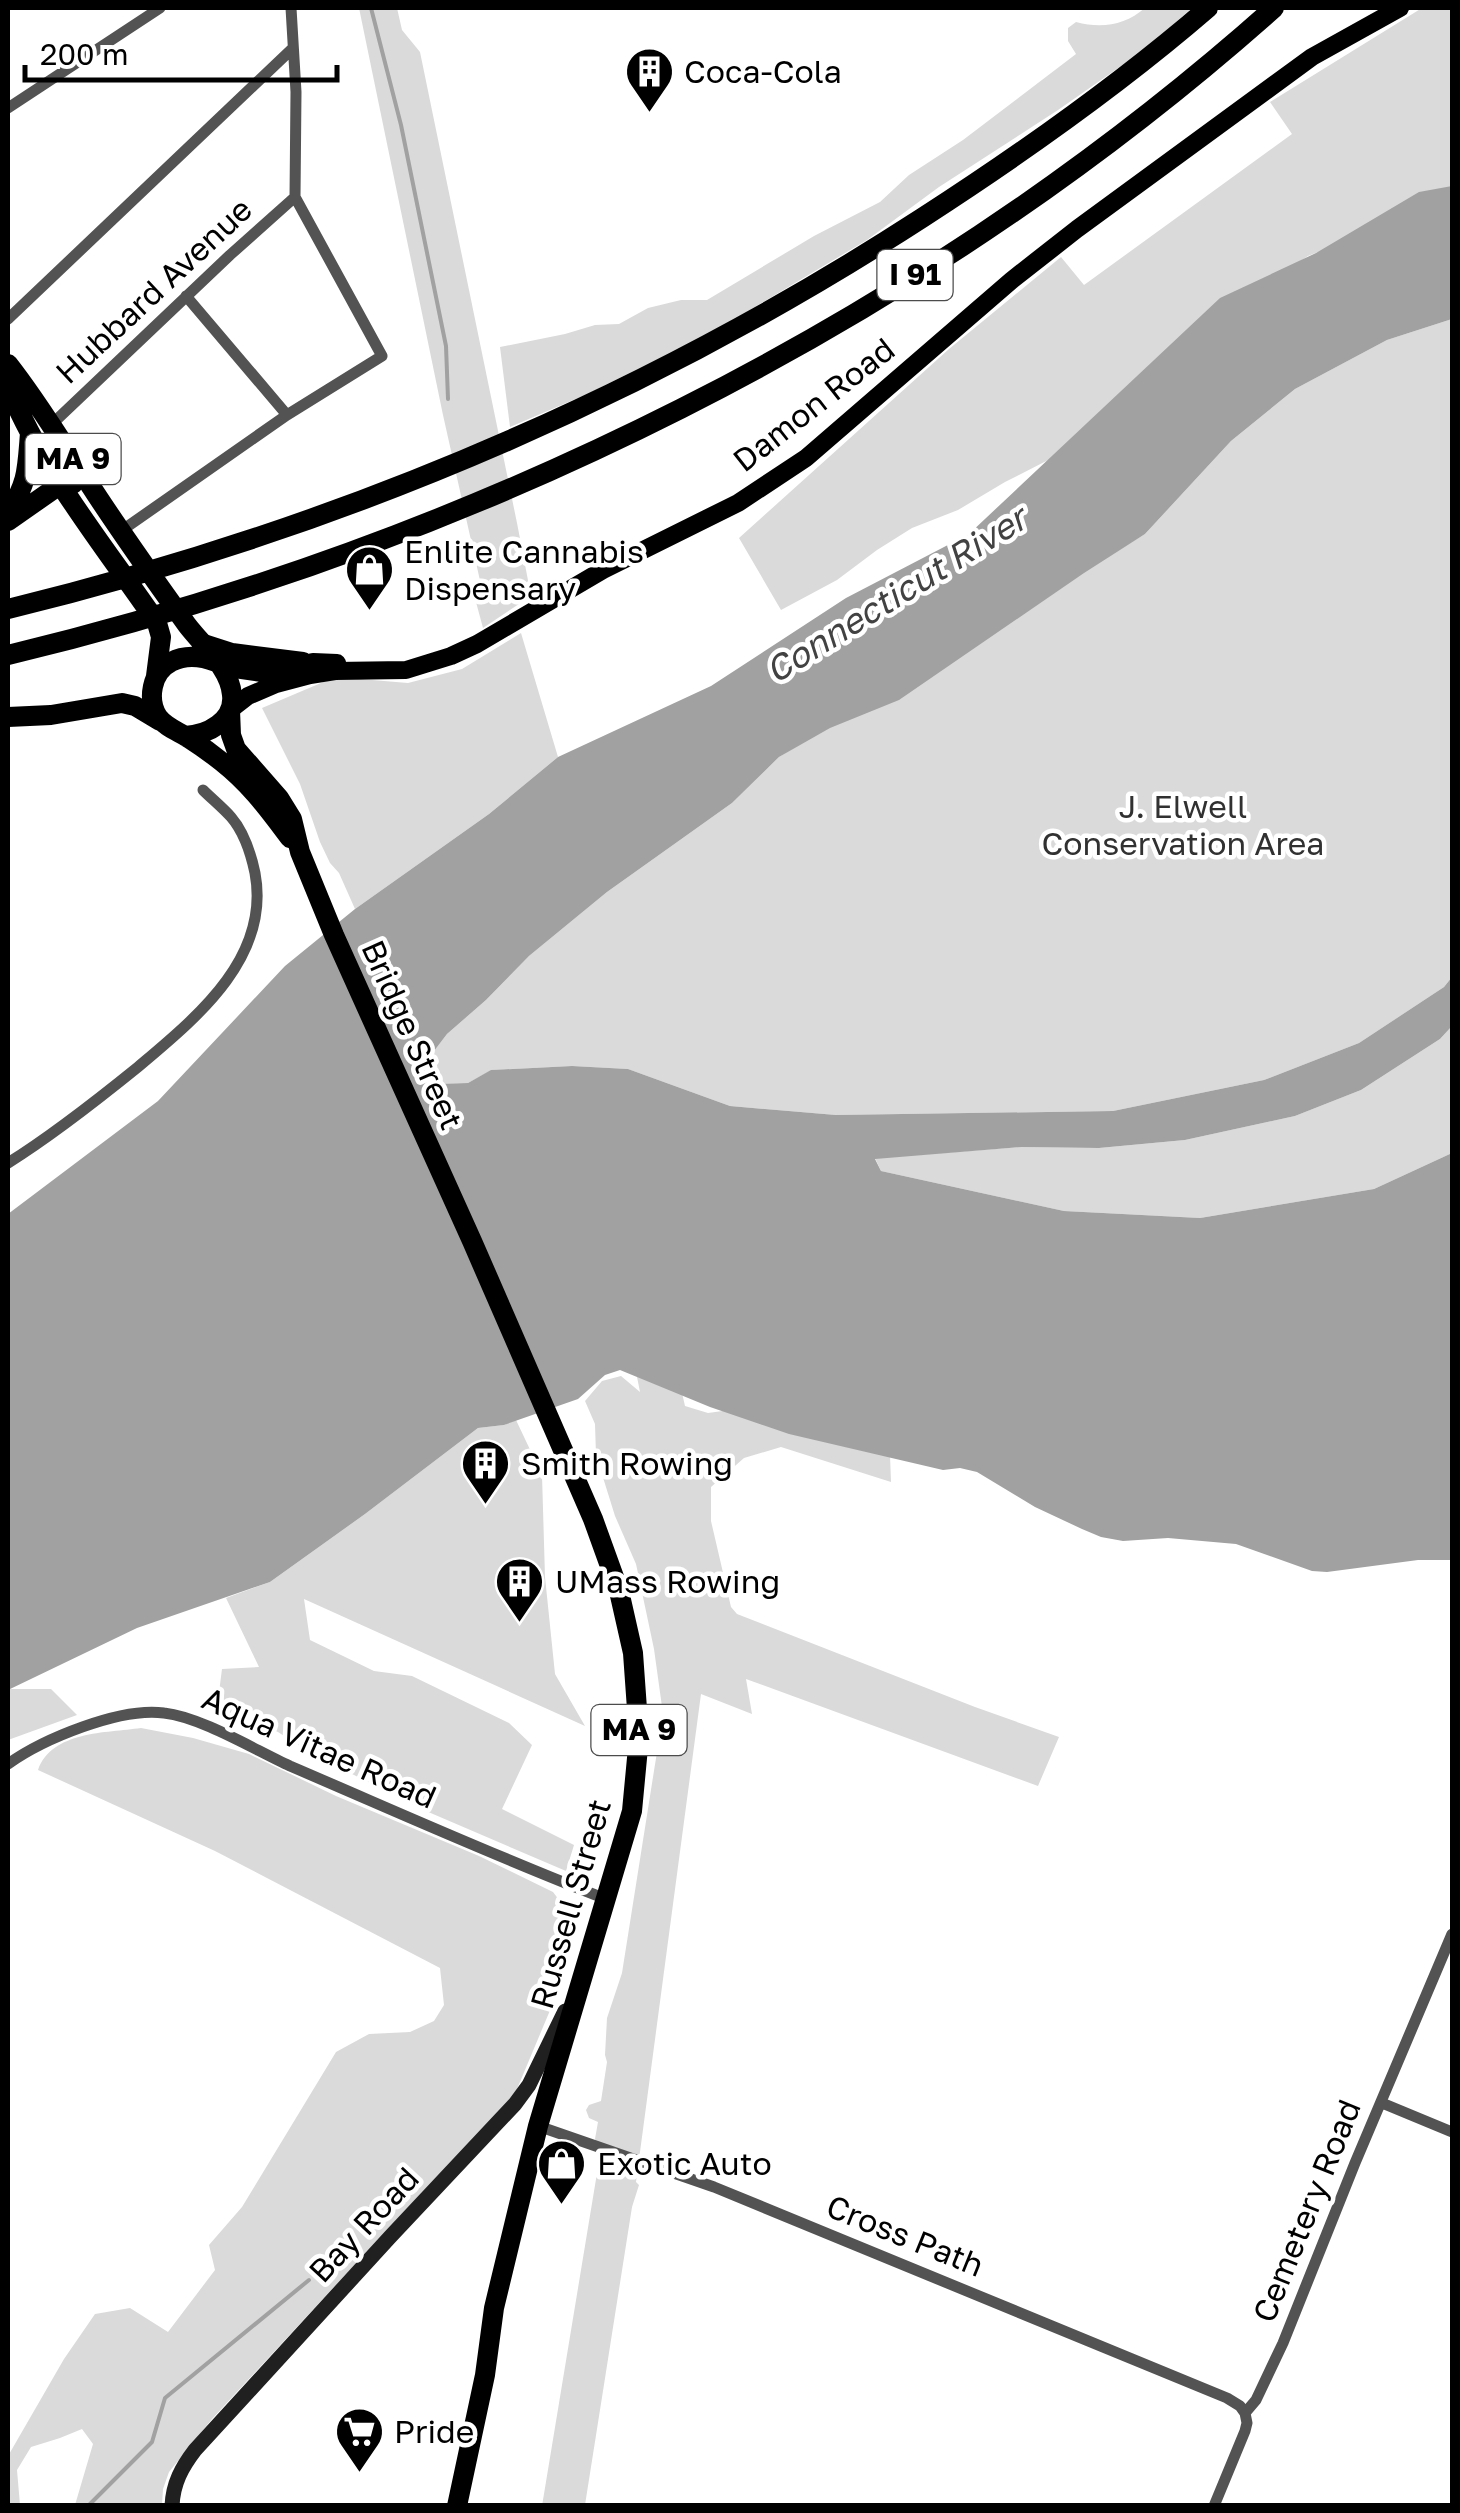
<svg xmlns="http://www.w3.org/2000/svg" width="1460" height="2513" viewBox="0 0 1460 2513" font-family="'Golos Text',sans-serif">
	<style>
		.green { fill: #dadada }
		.water { fill: #a1a1a1 }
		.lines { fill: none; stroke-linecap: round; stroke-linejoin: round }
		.stream { stroke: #a1a1a1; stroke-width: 4 }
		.street { stroke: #535353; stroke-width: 11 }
		.secondary { stroke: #202020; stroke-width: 15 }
		.primary { stroke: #000; stroke-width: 18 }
		.highway { stroke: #000; stroke-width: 20 }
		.labels { text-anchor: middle; stroke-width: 9; stroke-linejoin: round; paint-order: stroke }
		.shield { fill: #fff; stroke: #4c4c4c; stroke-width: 2.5 }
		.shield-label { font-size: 30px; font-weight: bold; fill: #000 }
		.poi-label { font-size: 32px; fill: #000; stroke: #fff; text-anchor: start }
		.street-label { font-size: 32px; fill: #000; stroke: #fff }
		.park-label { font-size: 32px; fill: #313131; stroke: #fff }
		.water-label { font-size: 35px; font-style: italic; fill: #424242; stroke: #fff }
	</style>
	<rect width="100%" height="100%" fill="#fff"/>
	<path class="green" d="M 359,8 L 397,8 L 402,30 L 420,52 L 517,523 L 531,596 L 483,628 L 473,591 L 481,585 L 443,415 Z
		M 1145,8 L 1192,8 L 1144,50 L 1058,110 L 939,187 L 867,240 L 713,332 L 585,395 L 510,427 L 500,347 L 565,334 L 595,325 L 619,324 L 648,308 L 681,300 L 707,300 L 814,236 L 880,202 L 909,175 L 963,140 L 1076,54 L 1068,41 L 1068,28 L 1076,22 C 1102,29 1125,25 1145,8 Z
		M 1422,8 L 1452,8 L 1452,199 L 1308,256 L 1267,283 L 1058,455 L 1005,482 L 958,510 L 912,528 L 877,550 L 837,580 L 781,610 L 739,538 L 949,349 L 1061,257 L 1084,285 L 1292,134 L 1270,102 Z
		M 1452,319 L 1452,977 L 1444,987 L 1359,1043 L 1264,1080 L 1113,1111 L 836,1115 L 730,1106 L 628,1069 L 572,1066 L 492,1070 L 468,1083 L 435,1084 L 427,1078 L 431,1055 L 447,1034 L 486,1000 L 529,956 L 607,892 L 732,803 L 779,757 L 1145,534 L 1231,441 L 1295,389 L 1387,340 Z
		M 521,633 L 558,757 L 489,814 L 355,909 L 339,873 L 330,863 L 320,842 L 300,784 L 262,708 L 328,680 L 360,679 L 408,683 L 462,669 Z
		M 1452,1026 L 1452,1153 L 1374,1189 L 1200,1218 L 1064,1211 L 881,1171 L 875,1158 L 1022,1147 L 1099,1148 L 1185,1140 L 1295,1116 L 1361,1090 L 1440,1039 Z
		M 644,1225 L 685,1406 L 708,1413 L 737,1409 L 890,1455 L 891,1482 L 781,1447 L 744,1458 L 711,1487 L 711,1521 L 731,1607 L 737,1614 L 975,1707 L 1059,1737 L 1038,1786 L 746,1679 L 752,1714 L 701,1694 L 636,2182 L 639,2185 L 632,2207 L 585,2505 L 542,2506 L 600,2155 L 595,2139 L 598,2122 L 589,2118 L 586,2110 L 589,2105 L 601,2101 L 607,2062 L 605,2055 L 607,2018 L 622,1973 L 663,1714 L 654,1649 L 636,1564 L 615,1516 L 596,1455 L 595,1424 L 585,1401 L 602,1381 L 621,1376 L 640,1392 L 607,1226 Z
		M 516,1420 L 542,1475 L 545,1577 L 555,1674 L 585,1726 L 304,1599 L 310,1640 L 374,1671 L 412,1676 L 509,1723 L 532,1745 L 502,1809 L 574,1845 L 566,1871 L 426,1811 L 310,1753 L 278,1732 L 217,1708 L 222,1669 L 259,1667 L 226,1598 L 270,1582 L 365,1514 L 478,1428 L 504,1425 Z
		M 9,1689 L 51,1689 L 77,1715 L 8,1740 Z
		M 141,1728 L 193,1738 L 249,1754 L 336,1796 L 479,1856 L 553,1892 L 566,1909 L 571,1949 L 551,2008 L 517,2089 L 493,2121 L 345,2275 L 212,2419 L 169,2472 L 163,2489 L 162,2505 L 75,2505 L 93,2444 L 82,2429 L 60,2438 L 31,2447 L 17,2470 L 20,2505 L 8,2506 L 8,2456 L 64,2359 L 95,2314 L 130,2308 L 168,2332 L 215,2270 L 209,2245 L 242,2207 L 336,2052 L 369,2034 L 410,2032 L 434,2021 L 444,2005 L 440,1968 L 215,1851 L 38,1770 C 52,1731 106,1733 141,1728 Z"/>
	<path class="water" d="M 1452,186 L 1452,319 L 1387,340 L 1295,389 L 1231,441 L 1145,534 L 1084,573 L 899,700 L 830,728 L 779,757 L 732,803 L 607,892 L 529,956 L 486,1000 L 447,1034 L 431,1055 L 427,1077 L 435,1084 L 468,1083 L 491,1070 L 572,1066 L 628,1069 L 730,1106 L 836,1115 L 1113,1111 L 1264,1080 L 1359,1043 L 1444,987 L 1452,977 L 1452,1026 L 1440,1039 L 1361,1090 L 1295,1116 L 1185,1140 L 1099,1148 L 1022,1147 L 875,1159 L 881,1171 L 1064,1211 L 1200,1218 L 1374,1189 L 1452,1153 L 1452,1560 L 1418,1560 L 1327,1572 L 1312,1571 L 1236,1544 L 1168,1538 L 1123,1541 L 1101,1537 L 1082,1529 L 1035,1507 L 977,1472 L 960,1468 L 943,1470 L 789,1434 L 710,1407 L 620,1370 L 605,1375 L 578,1399 L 504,1425 L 478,1428 L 365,1514 L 270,1582 L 137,1628 L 8,1690 L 8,1214 L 158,1101 L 285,966 L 355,909 L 489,814 L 558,757 L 711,686 L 846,598 L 969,534 L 1220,298 L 1316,253 L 1419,192 Z"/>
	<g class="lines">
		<path class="stream" d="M 371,8 L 401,125 L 446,346 L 448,399
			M 88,2506 L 152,2442 L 165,2398 L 309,2280"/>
		<path class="street" d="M 8,108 L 160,8
			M 186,296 L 287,415
			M 8,319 L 293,48
			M 51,425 L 230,255 L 295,197
			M 121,531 L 287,415 L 382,356 L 295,197 L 296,92 L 291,8
			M 8,1163 C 53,1135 96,1101 138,1067 C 196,1018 271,958 255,873 C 251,854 244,832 231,817 C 222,807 212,799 203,790
			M 8,1764 C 43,1739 120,1707 164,1713 C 201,1717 255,1750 290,1766 C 395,1811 499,1858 606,1899
			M 1382,2103 L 1452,2132
			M 538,2126 L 714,2187 L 1227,2398 L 1240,2406 L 1245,2413
			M 1214,2506 L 1245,2431 L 1247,2423 L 1245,2413 L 1256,2400 L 1283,2343 L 1355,2163 L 1452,1934"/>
		<path class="secondary" d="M 172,2506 C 173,2483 182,2467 195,2450 L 390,2237 L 515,2104 L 529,2085 L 565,2011"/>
		<path class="primary" d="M 201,642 L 232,652 L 303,661
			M 221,667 L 262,673 L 313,662 L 337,663
			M 230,710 L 248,696 L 276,684 L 310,675 L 335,671 L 406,670 L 451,656 L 477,644 L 603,570 L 738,503 L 806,458 L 1012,280 L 1077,229 L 1312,57 L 1400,8"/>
		<path class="highway" d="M 8,364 C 38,402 63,444 90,485 C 121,533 154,579 187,625 C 203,646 230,668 232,695 C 235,721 207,735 185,736
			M 8,386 C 43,472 105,547 157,623 L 161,637 L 156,676
			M 8,514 C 28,482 27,470 30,433
			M 8,521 L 61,484 L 73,484
			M 8,609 C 332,530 641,400 922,218 C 1021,154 1119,85 1208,8
			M 8,655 C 470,544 918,325 1274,8
			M 216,662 C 201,656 186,654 171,662 C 151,672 147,700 158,717 C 166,728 180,732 190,739 C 201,746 212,754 222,762 C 251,785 268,809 290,838
			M 230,710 L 231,735 L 236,749 L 279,798 L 292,819 L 300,852 L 334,935 L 472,1241 L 593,1519 L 619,1591 L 633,1653 L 639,1737 L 632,1811 L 538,2126 L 494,2308 L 485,2375 L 457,2506
			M 8,717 L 51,715 L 122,703 L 135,706 L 160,721"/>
	</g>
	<defs>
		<symbol id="building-pin" viewBox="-11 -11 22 30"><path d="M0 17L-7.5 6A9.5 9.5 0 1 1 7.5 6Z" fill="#000" stroke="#fff"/><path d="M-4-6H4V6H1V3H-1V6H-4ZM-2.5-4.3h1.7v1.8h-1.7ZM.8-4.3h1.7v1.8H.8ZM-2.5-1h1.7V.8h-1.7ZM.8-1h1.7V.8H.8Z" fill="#fff"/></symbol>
		<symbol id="shop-pin" viewBox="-11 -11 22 30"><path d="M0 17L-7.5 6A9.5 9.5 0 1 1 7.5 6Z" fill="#000" stroke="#fff"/><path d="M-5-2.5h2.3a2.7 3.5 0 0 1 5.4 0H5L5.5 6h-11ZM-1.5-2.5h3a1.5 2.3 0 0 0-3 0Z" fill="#fff"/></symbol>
		<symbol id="supermarket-pin" viewBox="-11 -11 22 30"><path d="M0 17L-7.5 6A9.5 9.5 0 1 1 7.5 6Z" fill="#000" stroke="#fff"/><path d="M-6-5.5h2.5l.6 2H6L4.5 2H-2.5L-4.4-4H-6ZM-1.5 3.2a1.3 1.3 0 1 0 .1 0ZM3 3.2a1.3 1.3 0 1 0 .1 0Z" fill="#fff"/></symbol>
	</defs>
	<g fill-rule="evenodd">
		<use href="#building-pin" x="622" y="44" width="55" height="75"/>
		<use href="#shop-pin" x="342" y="542" width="55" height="75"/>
		<use href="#building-pin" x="458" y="1436" width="55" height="75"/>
		<use href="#building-pin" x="492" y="1554" width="55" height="75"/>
		<use href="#shop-pin" x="534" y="2136" width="55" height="75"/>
		<use href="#supermarket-pin" x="332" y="2404" width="55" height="75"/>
	</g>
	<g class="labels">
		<g class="shield">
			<rect x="877.5" y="250" width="75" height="50" rx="8"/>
			<rect x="25.5" y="434" width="95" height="50" rx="8"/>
			<rect x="591.5" y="1705" width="95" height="50" rx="8"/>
		</g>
		<g class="shield-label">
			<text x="915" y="285">I 91</text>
			<text x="73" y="469">MA 9</text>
			<text x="639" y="1740">MA 9</text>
		</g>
		<g class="poi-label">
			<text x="684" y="83">Coca-Cola</text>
			<text x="404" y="563">Enlite Cannabis<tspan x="404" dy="37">Dispensary</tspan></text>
			<text x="521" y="1475">Smith Rowing</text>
			<text x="555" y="1593">UMass Rowing</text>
			<text x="597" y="2175">Exotic Auto</text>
			<text x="394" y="2443">Pride</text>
		</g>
		<g class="street-label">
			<text transform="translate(154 291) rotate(-43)" y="11">Hubbard Avenue</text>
			<text transform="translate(814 405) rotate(-38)" y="11">Damon Road</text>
			<text transform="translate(412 1035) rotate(66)" y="11">Bridge Street</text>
			<text transform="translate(319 1748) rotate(24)" y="11">Aqua Vitae Road</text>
			<text transform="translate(571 1904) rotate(-74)" y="11">Russell Street</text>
			<text transform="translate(1307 2211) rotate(-68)" y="11">Cemetery Road</text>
			<text transform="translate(364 2225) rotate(-47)" y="11">Bay Road</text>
			<text transform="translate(905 2236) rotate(22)" y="11">Cross Path</text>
		</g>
		<g class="park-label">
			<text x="1183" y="818">J. Elwell<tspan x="1183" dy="37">Conservation Area</tspan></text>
		</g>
		<g class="water-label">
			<text transform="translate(896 595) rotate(-32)" y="12">Connecticut River</text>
		</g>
	</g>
	<rect width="1460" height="2513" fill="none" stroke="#000000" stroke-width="20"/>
	<path d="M25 65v15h312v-15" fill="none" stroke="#000000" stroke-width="5"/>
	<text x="40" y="65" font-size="30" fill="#000000" stroke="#ffffff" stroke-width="8" paint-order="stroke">200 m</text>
</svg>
